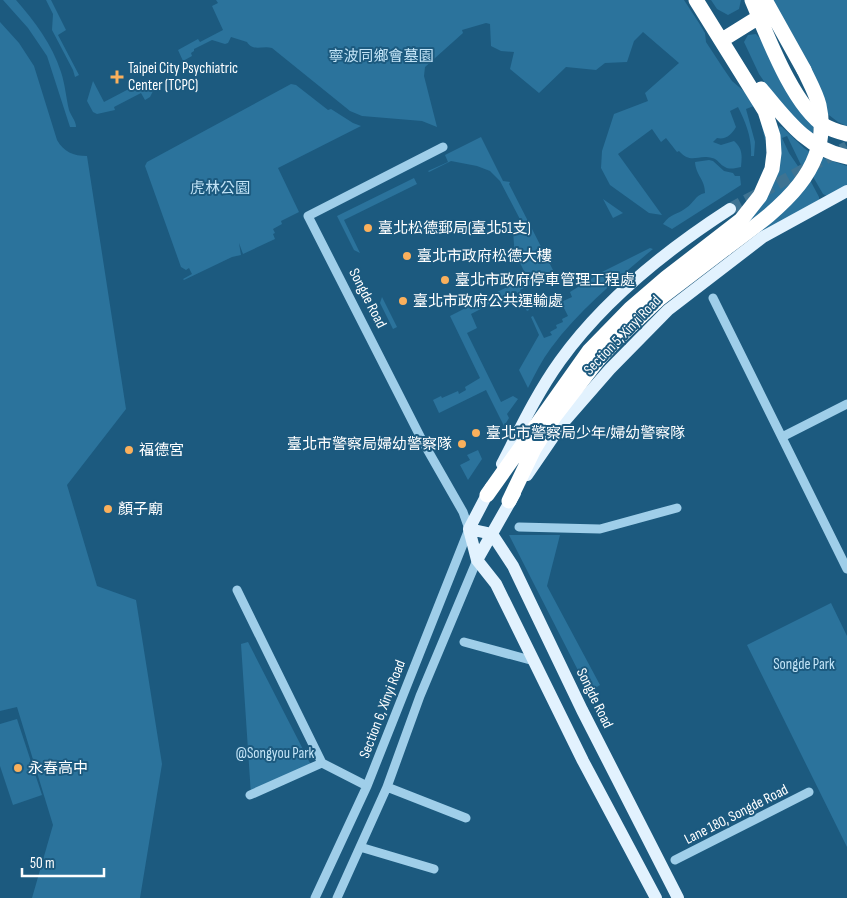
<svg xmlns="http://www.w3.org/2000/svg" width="847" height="898" viewBox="0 0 847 898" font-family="'Sofia Sans Condensed','Noto Sans TC',sans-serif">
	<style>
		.green { fill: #2b739c }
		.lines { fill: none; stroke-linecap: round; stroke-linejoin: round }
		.major-tunnel { stroke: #3e7392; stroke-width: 12; stroke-dasharray: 12 6; stroke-linecap: butt }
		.minor { stroke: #9fcee9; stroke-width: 9 }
		.major { stroke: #e2f2fe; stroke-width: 12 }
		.highway { stroke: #fff; stroke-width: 15 }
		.highway-bridge { stroke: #fff; stroke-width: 15 }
		.poi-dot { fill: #fab05c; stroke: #1c5a7f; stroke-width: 2 }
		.labels { text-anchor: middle; stroke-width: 4; stroke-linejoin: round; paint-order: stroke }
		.park-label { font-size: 15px; fill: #c3e4f7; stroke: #1c5a7f }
		.poi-label { font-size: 15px; fill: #fff; stroke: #1c5a7f; text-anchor: start }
		.street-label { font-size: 15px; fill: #fff; stroke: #1c5a7f }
	</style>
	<rect width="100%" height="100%" fill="#1c5a7f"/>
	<path class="green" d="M 3,0 L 16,0 C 35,22 52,44 61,72 C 65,84 66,97 69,110 C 71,116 76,121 76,127 L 70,127 L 47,56 L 28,28 Z
		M 46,0 L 51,0 L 66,30 L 58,35 L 79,75 L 75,77 L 73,70 L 52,30 L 53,14 Z
		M 216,0 L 684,0 L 699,23 L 705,33 L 706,42 L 723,68 L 732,81 L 752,98 L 768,138 L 765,140 L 760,118 L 754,106 L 746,109 L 755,142 L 754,156 L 751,156 C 752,138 746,123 738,107 L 730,111 L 736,127 C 732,134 726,140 717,138 L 713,142 L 721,145 L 734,141 C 743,149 742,156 741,167 C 736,168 729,170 725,167 C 720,165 718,159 712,158 C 697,154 692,165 679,151 L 677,152 L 666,138 L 661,142 L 652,129 L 618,154 L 662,215 L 649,213 L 610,185 L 601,168 L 602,151 L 614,114 L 648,101 L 645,93 L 679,63 L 643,32 L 634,41 L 627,62 L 605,63 L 596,70 L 566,67 L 539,93 L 510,69 L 514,52 L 501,51 L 491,46 L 490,24 L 486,23 L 462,30 L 463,33 L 425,67 L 424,76 L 437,127 L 422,121 L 362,116 L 350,111 L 272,48 C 263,45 253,52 247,42 L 231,37 L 228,43 L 225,44 L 212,40 L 194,49 L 194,51 L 191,53 L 192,56 L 183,61 L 178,50 L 198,39 L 200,42 L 223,30 L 212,6 L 218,3 Z
		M 711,0 L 741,0 L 739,9 L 728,15 L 717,9 Z
		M 771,0 L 847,0 L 847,126 L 838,122 L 825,112 Z
		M 0,22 L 19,43 L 34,66 L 57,140 C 64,152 73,156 87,156 L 126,409 L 67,485 L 97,586 L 136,600 L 162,764 L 140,898 L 32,898 L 53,825 L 17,707 L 0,711 Z
		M 756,34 L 764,43 L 815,122 L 812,135 L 785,112 L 759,74 L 744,42 L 748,35 Z
		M 146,80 L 152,85 L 154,89 L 150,97 L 145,100 L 141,93 L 114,107 L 115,110 L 97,114 L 93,112 L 87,101 L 93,81 L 104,102 Z
		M 291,84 L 296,85 L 328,110 L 331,109 L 353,123 L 361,126 L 278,168 L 299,212 L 281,221 L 282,224 L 273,229 L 275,233 L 273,234 L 275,239 L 243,254 L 239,243 L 241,255 L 232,257 L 184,280 L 183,279 L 192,274 L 189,268 L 186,270 L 181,267 L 145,166 L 147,162 Z
		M 779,126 L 782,127 L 804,148 L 811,153 L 805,168 L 801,165 L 787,136 L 782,138 L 789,153 L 802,172 L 787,193 L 607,341 L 755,210 Z
		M 481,137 L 503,181 L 510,182 L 509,184 L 554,272 L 520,290 L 528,307 L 529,310 L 527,311 L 516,291 L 471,314 L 477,328 L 467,333 L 501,402 L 513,396 L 518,399 L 507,414 L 509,418 L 504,426 L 486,390 L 439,413 L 433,400 L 441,396 L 442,398 L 458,391 L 459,394 L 466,390 L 465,387 L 480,378 L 450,316 L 527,277 L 517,257 L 515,258 L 513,231 L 523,225 L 500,181 L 490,171 L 477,166 L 451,161 L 429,172 L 428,171 L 448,162 L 445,155 Z
		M 820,157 L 847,166 L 847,186 L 827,196 L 823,194 L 812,175 Z
		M 709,160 L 713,161 L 724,171 L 733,173 L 735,176 L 740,176 L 741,185 L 672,229 L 663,224 C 671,213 677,215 686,208 C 694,203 695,195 705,193 C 705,179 696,176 695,162 Z
		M 414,178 L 417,184 L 344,220 L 360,253 L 354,250 L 337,216 Z
		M 810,180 L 819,197 L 819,200 L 732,250 Z
		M 603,199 L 623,213 L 613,218 Z
		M 650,248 L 653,249 C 617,279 579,310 551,348 C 542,360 535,374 528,388 L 519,370 L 539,335 L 531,317 L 533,316 L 544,338 L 552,335 L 550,332 L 557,328 L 556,325 L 563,322 L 562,319 L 568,316 L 561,302 L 572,297 L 570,292 L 602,272 Z
		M 382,297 L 397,327 L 393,329 L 380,303 Z
		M 478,450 L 482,459 L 468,480 L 460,465 L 470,460 L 467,455 Z
		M 509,535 L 560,535 L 547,586 L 600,685 L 589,692 Z
		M 831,603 L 847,636 L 847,847 L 747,645 Z
		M 248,642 L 311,765 L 251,795 L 241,644 Z
		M 17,719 L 42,795 L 13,805 L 0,766 L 0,724 Z"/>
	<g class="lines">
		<path class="major-tunnel" d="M 730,209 L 847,147"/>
		<path class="minor" d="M 713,298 L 847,569
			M 782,437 L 847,404
			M 519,527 L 600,529 L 677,508
			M 237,590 L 322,763 L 367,786
			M 464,642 L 534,661
			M 387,787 L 466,818
			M 250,795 L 322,763
			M 360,847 L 434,869
			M 675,860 L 809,792
			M 315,898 L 367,786 L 469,529 L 463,512 L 423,442 L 308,216 L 443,147
			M 337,898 L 387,787 L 420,696 L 477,560"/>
		<path class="major" d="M 502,464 C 520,429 537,393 560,361 C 603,301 668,249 730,209
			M 527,475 L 562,424 L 610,369 L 668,310 L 763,237 L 847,191
			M 469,529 L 492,534 L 513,566 L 582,710 L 678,898
			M 469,529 L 491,487
			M 469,529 L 477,560 L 496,584 L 583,761 L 656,898
			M 477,560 L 515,493"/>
		<path class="highway" d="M 752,0 C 767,35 793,106 825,126 C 832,130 840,132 847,134
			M 765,0 L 804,70
			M 722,40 L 759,17
			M 761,89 C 786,119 807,149 847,157
			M 487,495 L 589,351 L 630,309 L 666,278 L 741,220 L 760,196 L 772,169 L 774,153 L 773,136 L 765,111 L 696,0
			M 509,501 L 534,449 L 554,417 L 598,360 L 616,340 L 659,299 L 726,248"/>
		<path class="highway-bridge" d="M 726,248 C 773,213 834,173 819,105 C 816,93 809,81 804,70"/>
	</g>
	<g class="poi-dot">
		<path d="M114.5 69.5h5v5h5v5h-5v5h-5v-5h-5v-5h5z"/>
		<circle cx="368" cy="228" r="5"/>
		<circle cx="407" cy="256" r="5"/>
		<circle cx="445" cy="280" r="5"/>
		<circle cx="403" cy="301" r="5"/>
		<circle cx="476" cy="433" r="5"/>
		<circle cx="462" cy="444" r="5"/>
		<circle cx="129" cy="450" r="5"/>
		<circle cx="108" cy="509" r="5"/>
		<circle cx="18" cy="768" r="5"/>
	</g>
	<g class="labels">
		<g class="park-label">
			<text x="381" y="61">寧波同鄉會墓園</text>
			<text x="220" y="193">虎林公園</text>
			<text x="804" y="669">Songde Park</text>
			<text x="275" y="758">@Songyou Park</text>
		</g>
		<g class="poi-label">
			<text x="128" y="73">Taipei City Psychiatric<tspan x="128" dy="17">Center (TCPC)</tspan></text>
			<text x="378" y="233">臺北松德郵局(臺北51支)</text>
			<text x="417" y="261">臺北市政府松德大樓</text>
			<text x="455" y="285">臺北市政府停車管理工程處</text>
			<text x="413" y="306">臺北市政府公共運輸處</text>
			<text x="486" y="438">臺北市警察局少年/婦幼警察隊</text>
			<text x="452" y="449" text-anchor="end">臺北市警察局婦幼警察隊</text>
			<text x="139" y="455">福德宮</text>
			<text x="118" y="514">顏子廟</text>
			<text x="28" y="773">永春高中</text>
		</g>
		<g class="street-label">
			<text transform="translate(368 298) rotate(63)" y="5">Songde Road</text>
			<text transform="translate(622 335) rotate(-46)" y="5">Section 5, Xinyi Road</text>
			<text transform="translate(595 698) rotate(64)" y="5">Songde Road</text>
			<text transform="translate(382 709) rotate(-69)" y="5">Section 6, Xinyi Road</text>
			<text transform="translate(736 814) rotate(-27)" y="5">Lane 180, Songde Road</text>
		</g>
	</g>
	<path d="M22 868v8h82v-8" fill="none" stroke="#ffffff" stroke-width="2.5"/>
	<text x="30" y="868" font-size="15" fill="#ffffff" stroke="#1c5a7f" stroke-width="4" paint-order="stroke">50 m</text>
</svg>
